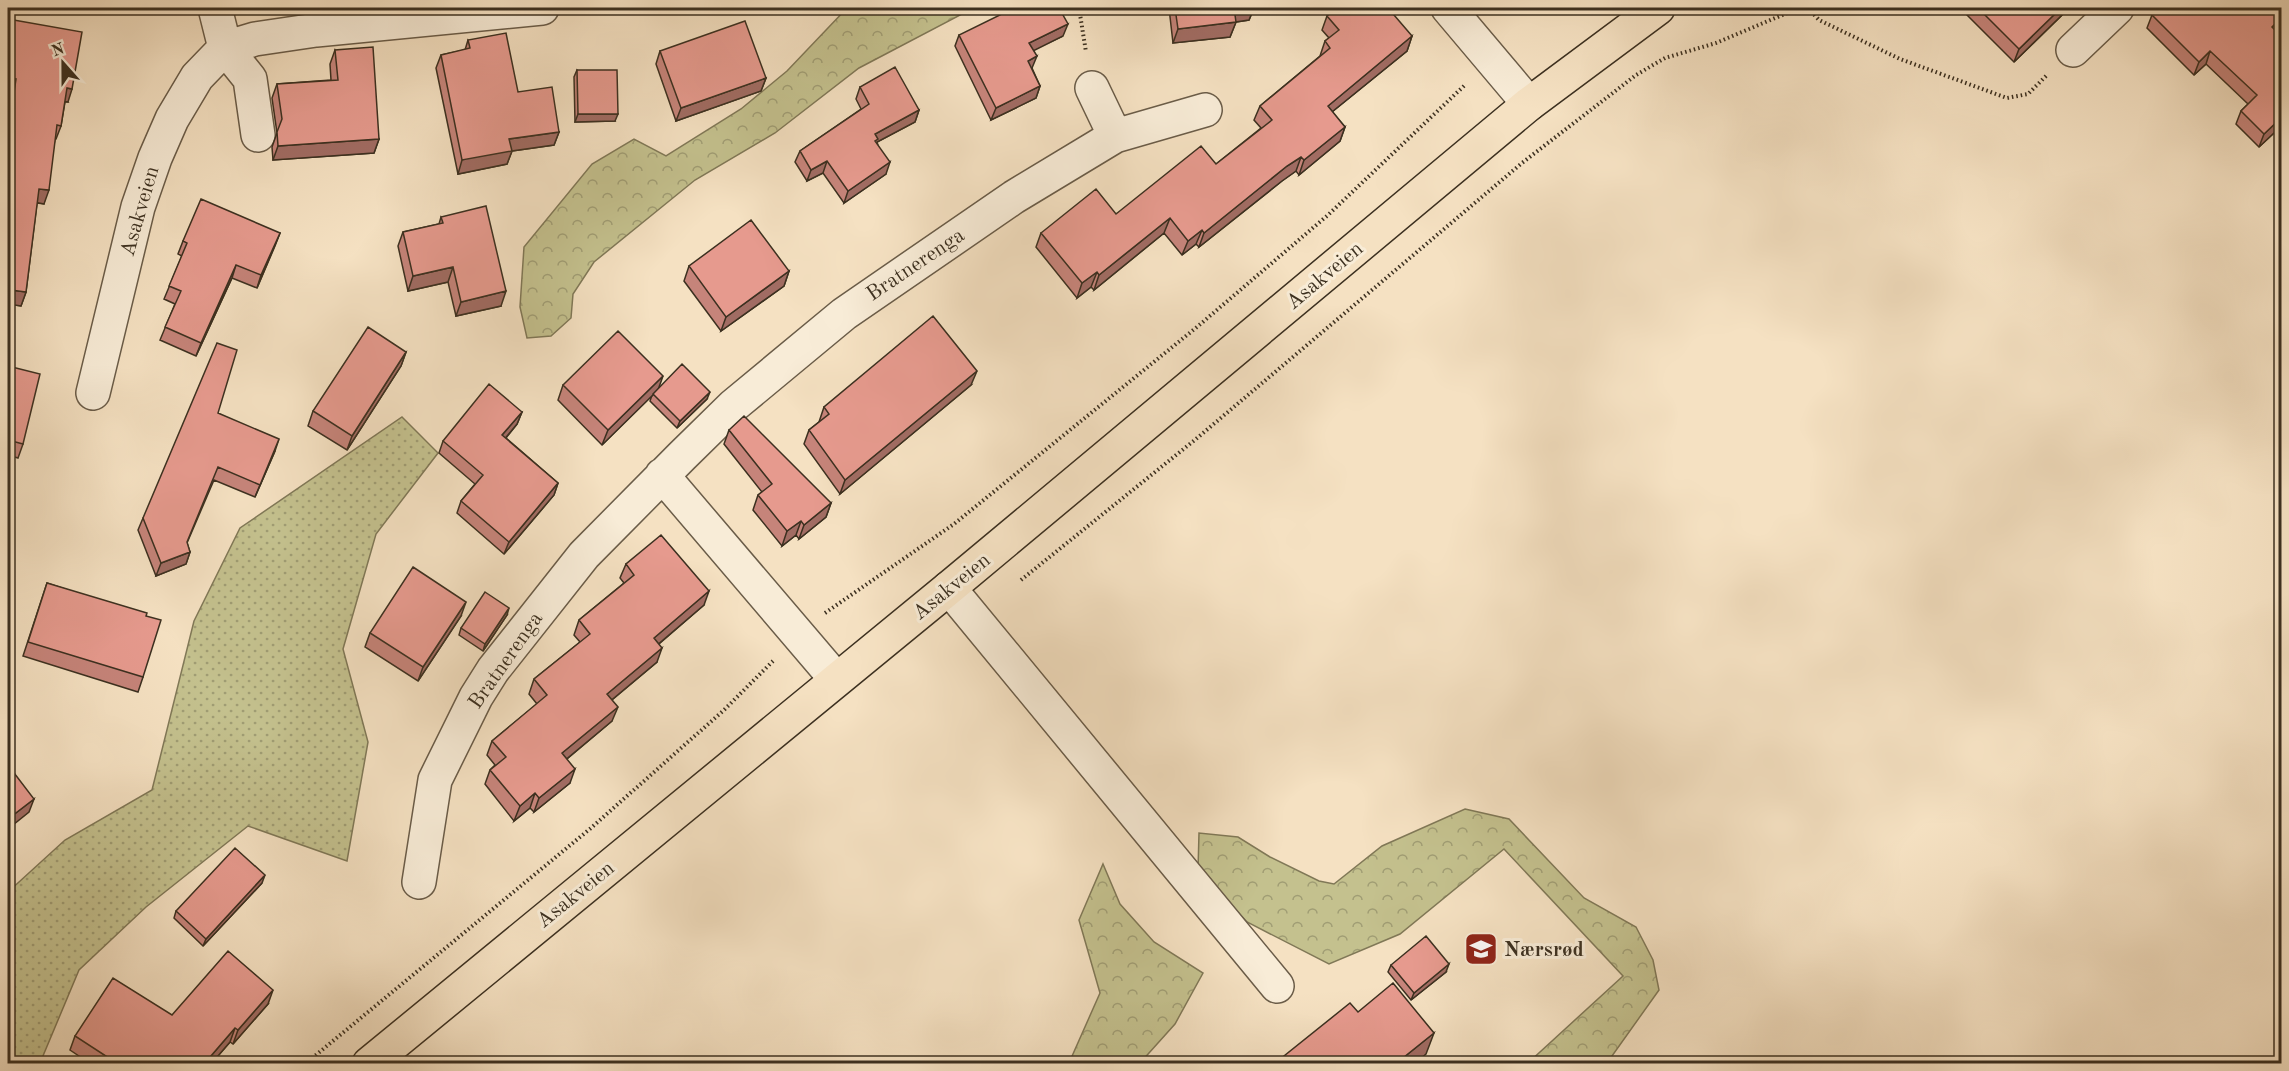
<svg xmlns="http://www.w3.org/2000/svg" width="2289" height="1071" viewBox="0 0 2289 1071" font-family="'Old Standard TT',serif">
	<style>
		.grass { fill: url(#grass-dots); stroke: #807857; stroke-width: 1.5 }
		.forest { fill: url(#forest-crowns); stroke: #807857; stroke-width: 1.5 }
		.lines { fill: none; stroke-linecap: round; stroke-linejoin: round }
		.minor-casing { stroke: #6a5c48; stroke-width: 36 }
		.major-casing { stroke: #3c3020; stroke-width: 36 }
		.path { stroke: #3c3020; stroke-width: 4; stroke-dasharray: 1.5 3; stroke-linecap: butt }
		.minor { stroke: #f8ecd7; stroke-width: 33 }
		.major { stroke: #f5e1c2; stroke-width: 33 }
		.wall { fill: #c6847a; stroke: #3c3020; stroke-width: 1.5 }
		.shaded-wall { fill: #a16c63; stroke: #3c3020; stroke-width: 1.5 }
		.building { fill: #e69a8e; stroke: #3c3020; stroke-width: 1.5 }
		.labels { text-anchor: middle; stroke-width: 6; stroke-linejoin: round; paint-order: stroke }
		.street-label { font-size: 21px; fill: #3c3020; stroke: #f8ecd7 }
		.poi-label { font-size: 21px; font-weight: bold; fill: #3c3020; stroke: #f8ecd7; text-anchor: start }
	</style>
	<defs>
		<pattern id="grass-dots" width="8" height="8" patternUnits="userSpaceOnUse" patternTransform="scale(1.5)"><rect width="8" height="8" fill="#c4c18e"/><path d="M2 2h.1M6 6h.1" fill="none" stroke="#a09d74" stroke-width="1.8" stroke-linecap="round"/></pattern>
		<pattern id="forest-crowns" width="20" height="18" patternUnits="userSpaceOnUse" patternTransform="scale(1.5)"><rect width="20" height="18" fill="#c4c18e"/><path d="M2 6a3 3 0 1 1 6 0M12 15a3 3 0 1 1 6 0" fill="none" stroke="#a09d74"/></pattern>
	</defs>
	<rect width="100%" height="100%" fill="#f5e1c2"/>
	<filter id="stains"><feTurbulence type="fractalNoise" baseFrequency=".00333" numOctaves="4"/><feColorMatrix values="0 0 0 0 .2 0 0 0 0 .09 0 0 0 0 .02 0 0 0 .5 -.17"/></filter>
	<radialGradient id="worn" r=".72"><stop offset=".6" stop-color="#630" stop-opacity="0"/><stop offset="1" stop-color="#630" stop-opacity=".3"/></radialGradient>
	<path class="grass" d="M 402,417 L 438,453 L 376,534 L 343,649 L 368,742 L 347,861 L 248,826 L 146,907 L 79,970 L 40,1063 L 8,1063 L 8,892 L 65,840 L 152,790 L 194,621 L 240,528 Z"/>
	<path class="forest" d="M 847,8 L 969,8 L 966,12 L 859,68 L 775,133 L 695,180 L 594,262 L 573,294 L 571,318 L 551,336 L 527,338 L 520,307 L 524,247 L 592,164 L 634,139 L 666,156 L 741,109 L 787,71 Z
		M 1465,809 L 1509,819 L 1584,898 L 1636,927 L 1653,960 L 1659,990 L 1607,1063 L 1528,1063 L 1623,976 L 1504,849 L 1400,934 L 1329,964 L 1247,922 L 1198,870 L 1199,833 L 1238,837 L 1270,857 L 1319,881 L 1334,884 L 1382,846 Z
		M 1103,864 L 1120,904 L 1154,942 L 1203,973 L 1175,1024 L 1140,1063 L 1069,1063 L 1100,993 L 1079,920 Z"/>
	<g class="lines">
		<defs>
			<path id="minor" d="M 215,8 L 225,48 L 250,79 L 258,135
				M 1448,8 L 1529,104
				M 2073,50 L 2117,8
				M 1092,88 L 1115,136
				M 93,393 L 138,207 L 155,158 L 172,119 L 197,77 L 225,48 L 255,39 L 316,30 L 542,8
				M 662,475 L 836,679
				M 949,588 L 1277,986
				M 419,882 L 435,780 L 476,697 L 493,670 L 584,555 L 682,456 L 733,406 L 844,314 L 1014,197 L 1115,136 L 1205,110"/>
			<path id="major" d="M 369,1064 L 949,588 L 1529,104 L 1658,8"/>
		</defs>
		<use href="#minor" class="minor-casing"/>
		<use href="#major" class="major-casing"/>
		<path class="path" d="M 1079,8 L 1086,52
			M 1808,8 L 1819,20 L 1900,59 L 2007,98 L 2028,94 L 2047,75
			M 1021,580 L 1196,439 L 1522,163 L 1636,75 L 1665,58 L 1716,43 L 1799,8
			M 825,613 L 954,524 L 1197,327 L 1328,215 L 1466,84
			M 305,1064 L 591,828 L 724,710 L 773,661"/>
		<use href="#minor" class="minor"/>
		<use href="#major" class="major"/>
	</g>
	<path class="wall" d="M 1169,8 L 1254,8 L 1249,20 L 1236,22 L 1230,37 L 1173,43 Z
		M 1960,8 L 2064,8 L 2062,15 L 2014,62 Z
		M 2232,12 L 2276,31 L 2282,37 L 2282,138 L 2275,132 L 2259,147 L 2236,124 L 2241,111 L 2248,104 L 2206,64 L 2194,75 L 2147,28 L 2152,15 Z
		M 1327,16 L 1412,36 L 1407,51 L 1332,112 L 1345,127 L 1340,141 L 1299,175 L 1296,171 L 1282,181 L 1199,247 L 1196,244 L 1182,255 L 1164,233 L 1094,290 L 1091,287 L 1077,298 L 1036,247 L 1041,233 L 1116,214 L 1216,164 L 1261,128 L 1254,120 L 1260,106 L 1320,56 L 1325,41 L 1329,38 L 1322,30 Z
		M 8,19 L 68,102 L 65,102 L 61,126 L 56,139 L 55,139 L 44,204 L 37,203 L 26,292 L 21,306 L 8,304 L 8,117 L 11,93 L 8,92 Z
		M 959,35 L 1063,36 L 1033,50 L 1032,68 L 1040,86 L 1036,98 L 991,120 L 955,46 Z
		M 468,40 L 518,92 L 559,132 L 554,145 L 512,151 L 507,164 L 458,174 L 436,68 L 441,55 L 465,50 Z
		M 335,50 L 379,139 L 374,153 L 273,160 L 272,147 L 277,133 L 272,98 L 277,84 L 331,80 L 330,64 Z
		M 660,51 L 766,78 L 761,91 L 676,121 L 656,64 Z
		M 577,70 L 615,121 L 575,122 L 574,77 Z
		M 860,87 L 919,110 L 915,122 L 877,142 L 886,174 L 844,203 L 823,173 L 807,181 L 795,162 L 800,151 L 861,109 L 856,99 Z
		M 441,217 L 501,306 L 456,316 L 448,282 L 408,291 L 398,246 L 403,232 L 439,224 Z
		M 280,233 L 257,288 L 232,278 L 196,356 L 160,340 L 175,304 L 164,299 L 182,256 L 178,254 L 183,241 Z
		M 689,266 L 789,271 L 784,286 L 721,331 L 684,281 Z
		M 406,352 L 401,366 L 347,450 L 308,426 L 313,411 Z
		M 8,366 L 23,444 L 18,458 L 8,455 Z
		M 563,385 L 658,388 L 707,399 L 677,428 L 650,401 L 652,395 L 602,445 L 558,400 Z
		M 971,385 L 840,494 L 804,444 L 809,430 L 819,422 L 824,407 Z
		M 522,412 L 517,424 L 506,438 L 558,483 L 554,495 L 504,554 L 457,513 L 461,501 L 475,484 L 439,453 L 443,441 Z
		M 218,413 L 275,451 L 255,497 L 214,480 L 187,543 L 190,552 L 186,564 L 156,576 L 138,530 L 143,518 Z
		M 729,430 L 831,503 L 826,517 L 799,539 L 796,535 L 782,546 L 753,510 L 758,495 L 762,492 L 724,444 Z
		M 626,564 L 704,605 L 659,644 L 657,662 L 612,700 L 612,721 L 567,759 L 570,783 L 534,812 L 530,808 L 514,821 L 485,784 L 490,770 L 495,765 L 487,755 L 492,741 L 537,704 L 529,694 L 534,679 L 580,642 L 574,635 L 579,620 L 624,583 L 620,578 Z
		M 47,583 L 146,616 L 143,677 L 138,692 L 23,656 Z
		M 507,615 L 483,651 L 459,635 L 461,628 Z
		M 461,616 L 418,681 L 365,647 L 370,633 Z
		M 262,883 L 203,946 L 174,918 L 176,911 Z
		M 1391,965 L 1446,972 L 1411,1000 L 1388,972 Z
		M 268,1004 L 233,1044 L 230,1042 L 211,1064 L 91,1064 L 70,1050 L 75,1036 L 172,1015 Z"/>
	<path class="shaded-wall" d="M 1234,8 L 1254,8 L 1249,20 L 1229,23 Z
		M 2061,8 L 2064,8 L 2062,15 L 2014,62 L 2019,49 Z
		M 2282,17 L 2282,26 L 2267,40 L 2272,27 Z
		M 1236,22 L 1230,37 L 1173,43 L 1178,29 Z
		M 1068,24 L 1063,36 L 1025,55 L 1029,43 Z
		M 1412,36 L 1407,51 L 1322,120 L 1328,106 Z
		M 2210,51 L 2206,64 L 2194,75 L 2199,62 Z
		M 1037,56 L 1032,68 L 1024,73 L 1028,61 Z
		M 766,78 L 761,91 L 676,121 L 681,108 Z
		M 1040,86 L 1036,98 L 991,120 L 996,108 Z
		M 67,88 L 72,89 L 68,102 L 62,101 Z
		M 919,110 L 915,122 L 877,142 L 874,151 L 875,134 Z
		M 578,114 L 618,114 L 615,121 L 575,122 Z
		M 2280,119 L 2275,132 L 2259,147 L 2264,134 Z
		M 1345,127 L 1340,141 L 1299,175 L 1304,160 Z
		M 559,132 L 554,145 L 512,151 L 507,164 L 458,174 L 462,160 L 509,139 Z
		M 379,139 L 374,153 L 273,160 L 278,146 Z
		M 1301,157 L 1296,171 L 1282,181 L 1199,247 L 1204,233 L 1287,166 Z
		M 827,161 L 823,173 L 807,181 L 811,170 Z
		M 890,162 L 886,174 L 844,203 L 848,191 Z
		M 39,189 L 49,190 L 44,204 L 34,202 Z
		M 1170,218 L 1164,233 L 1094,290 L 1099,275 Z
		M 1202,230 L 1196,244 L 1182,255 L 1188,241 Z
		M 280,233 L 275,246 L 257,288 L 261,275 Z
		M 236,265 L 232,278 L 196,356 L 201,343 Z
		M 453,267 L 448,282 L 408,291 L 413,276 Z
		M 789,271 L 784,286 L 721,331 L 726,317 Z
		M 1097,272 L 1091,287 L 1077,298 L 1082,283 Z
		M 11,290 L 26,292 L 21,306 L 8,304 Z
		M 506,291 L 501,306 L 456,316 L 461,302 Z
		M 406,352 L 401,366 L 347,450 L 352,436 Z
		M 977,371 L 971,385 L 840,494 L 845,480 Z
		M 663,376 L 658,390 L 602,445 L 608,430 Z
		M 710,392 L 707,399 L 677,428 L 680,421 Z
		M 522,412 L 517,424 L 498,447 L 502,435 Z
		M 279,439 L 275,451 L 255,497 L 260,485 Z
		M 558,483 L 554,495 L 504,554 L 509,542 Z
		M 831,503 L 826,517 L 799,539 L 804,525 Z
		M 801,521 L 796,535 L 782,546 L 787,531 Z
		M 190,552 L 186,564 L 156,576 L 161,563 Z
		M 709,591 L 704,605 L 649,652 L 654,638 Z
		M 466,602 L 461,616 L 418,681 L 423,667 Z
		M 509,608 L 507,615 L 483,651 L 485,644 Z
		M 662,648 L 657,662 L 602,708 L 607,694 Z
		M 618,707 L 612,721 L 557,767 L 562,753 Z
		M 575,769 L 570,783 L 534,812 L 539,798 Z
		M 535,793 L 530,808 L 514,821 L 520,806 Z
		M 34,799 L 29,812 L 8,829 L 8,819 Z
		M 265,875 L 262,883 L 203,946 L 206,939 Z
		M 1449,964 L 1446,972 L 1411,1000 L 1414,993 Z
		M 273,990 L 268,1004 L 233,1044 L 238,1030 Z
		M 235,1028 L 230,1042 L 211,1064 L 204,1064 Z
		M 1434,1033 L 1426,1054 L 1414,1064 L 1397,1064 L 1398,1062 Z"/>
	<path class="building" d="M 1014,8 L 1059,8 L 1068,24 L 1029,43 L 1037,56 L 1028,61 L 1040,86 L 996,108 L 959,35 Z
		M 1175,8 L 1242,8 L 1234,8 L 1236,22 L 1178,29 Z
		M 1337,8 L 1388,8 L 1412,36 L 1328,106 L 1345,127 L 1304,160 L 1301,157 L 1287,166 L 1204,233 L 1202,230 L 1188,241 L 1170,218 L 1099,275 L 1097,272 L 1082,283 L 1041,233 L 1096,189 L 1116,214 L 1201,146 L 1216,164 L 1272,120 L 1260,106 L 1330,48 L 1325,41 L 1339,30 L 1327,16 Z
		M 1978,8 L 2061,8 L 2019,49 Z
		M 2160,8 L 2228,8 L 2232,12 L 2237,8 L 2282,8 L 2282,17 L 2272,27 L 2282,37 L 2282,120 L 2280,119 L 2264,134 L 2241,111 L 2257,95 L 2210,51 L 2199,62 L 2152,15 Z
		M 8,19 L 82,32 L 72,89 L 67,88 L 61,126 L 57,125 L 49,190 L 39,189 L 26,292 L 11,290 L 8,304 L 8,134 L 16,79 L 8,78 Z
		M 745,21 L 766,78 L 681,108 L 660,51 Z
		M 506,33 L 518,92 L 552,87 L 559,132 L 509,139 L 512,151 L 462,160 L 441,55 L 470,48 L 468,40 Z
		M 373,47 L 379,139 L 278,146 L 277,132 L 282,119 L 277,84 L 338,80 L 335,50 Z
		M 895,67 L 919,110 L 875,134 L 878,139 L 875,141 L 890,162 L 848,191 L 827,161 L 811,170 L 800,151 L 869,104 L 860,87 Z
		M 577,70 L 617,70 L 618,114 L 578,114 Z
		M 201,199 L 280,233 L 261,275 L 236,265 L 201,343 L 165,327 L 181,291 L 169,286 L 187,243 L 183,241 Z
		M 486,206 L 506,291 L 461,302 L 453,267 L 413,276 L 403,232 L 443,223 L 441,217 Z
		M 751,220 L 789,271 L 726,317 L 689,266 Z
		M 933,316 L 977,371 L 845,480 L 809,430 L 829,414 L 824,407 Z
		M 368,327 L 406,352 L 352,436 L 313,411 Z
		M 618,331 L 663,376 L 608,430 L 563,385 Z
		M 217,343 L 237,350 L 218,413 L 279,439 L 260,485 L 218,467 L 187,542 L 190,552 L 161,563 L 143,518 Z
		M 682,364 L 710,392 L 680,421 L 653,394 Z
		M 8,366 L 40,374 L 23,444 L 8,440 Z
		M 489,384 L 522,412 L 502,435 L 558,483 L 509,542 L 461,501 L 483,475 L 443,441 Z
		M 744,416 L 831,503 L 804,525 L 801,521 L 787,531 L 758,495 L 772,484 L 729,430 Z
		M 661,535 L 709,591 L 654,638 L 662,648 L 607,694 L 618,707 L 562,753 L 575,769 L 539,798 L 535,793 L 520,806 L 490,770 L 506,757 L 492,741 L 547,695 L 534,679 L 590,634 L 579,620 L 634,575 L 626,564 Z
		M 413,567 L 466,602 L 423,667 L 370,633 Z
		M 47,583 L 147,613 L 146,616 L 161,620 L 143,677 L 28,642 Z
		M 485,592 L 509,608 L 485,644 L 461,628 Z
		M 8,765 L 34,799 L 8,819 Z
		M 235,848 L 265,875 L 206,939 L 176,911 Z
		M 1426,936 L 1449,964 L 1414,993 L 1391,965 Z
		M 228,951 L 273,990 L 238,1030 L 235,1028 L 204,1064 L 109,1064 L 112,1060 L 75,1036 L 113,978 L 172,1015 Z
		M 1393,983 L 1434,1033 L 1398,1062 L 1399,1064 L 1274,1064 L 1350,1003 L 1358,1012 Z"/>
	<defs>
		<symbol id="school-square" viewBox="-11 -11 22 22"><rect x="-9" y="-9" width="18" height="18" rx="4" fill="#8f2418" stroke="#f8ecd7"/><path d="M0-5L7-2L0 1L-7-2ZM-4 1L0 2.5L4 1V4Q0 6-4 4Z" fill="#fff"/></symbol>
	</defs>
	<g fill-rule="evenodd">
		<use href="#school-square" x="1462" y="930" width="38" height="38"/>
	</g>
	<g class="labels">
		<g class="street-label">
			<text transform="translate(139 211) rotate(-74)" y="7">Asakveien</text>
			<text transform="translate(915 264) rotate(-34)" y="7">Bratnerenga</text>
			<text transform="translate(1324 275) rotate(-40)" y="7">Asakveien</text>
			<text transform="translate(951 586) rotate(-39)" y="7">Asakveien</text>
			<text transform="translate(505 660) rotate(-55)" y="7">Bratnerenga</text>
			<text transform="translate(575 894) rotate(-39)" y="7">Asakveien</text>
		</g>
		<g class="poi-label">
			<text x="1504" y="956">Nærsrød</text>
		</g>
	</g>
	<rect width="2289" height="1071" fill="none" stroke="#f5e1c2" stroke-width="30"/>
	<rect x="9" y="9" width="2271" height="1053" fill="none" stroke="#3c3020" stroke-width="3"/>
	<rect x="15" y="15" width="2259" height="1041" fill="none" stroke="#3c3020" stroke-width="1.5"/>
	<g transform="translate(63 63) rotate(339)" stroke="#f8ecd7" stroke-width="4.5" paint-order="stroke">
	<path d="M0-4.5L10 22L0 15L-10 22Z" fill="#3c3020"/>
	<text y="-9" font-size="16" font-weight="bold" text-anchor="middle" fill="#3c3020">N</text>
	</g>
	<rect width="100%" height="100%" filter="url(#stains)"/>
	<rect width="100%" height="100%" fill="url(#worn)"/>
</svg>
